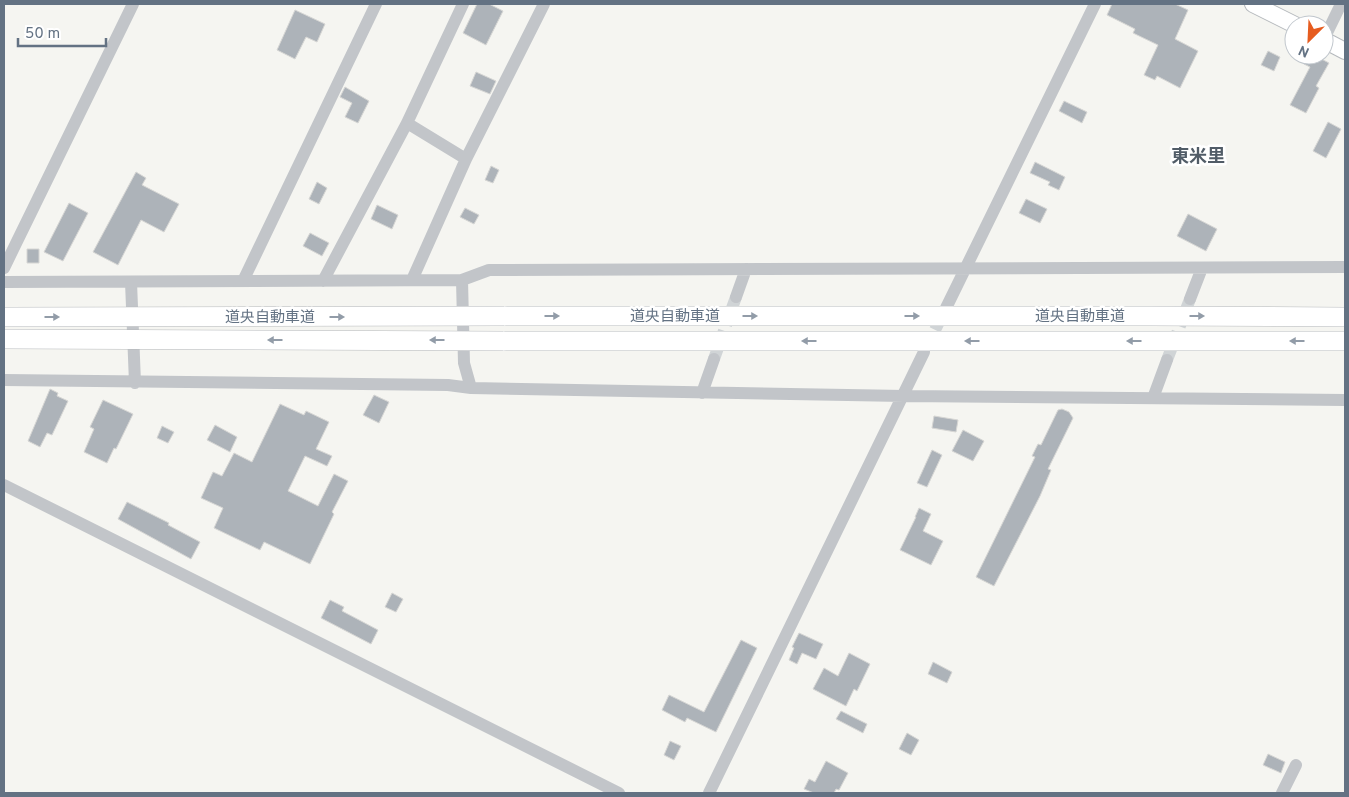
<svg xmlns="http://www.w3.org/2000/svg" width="1349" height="797" viewBox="0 0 1349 797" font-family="Overpass,'Noto Sans JP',sans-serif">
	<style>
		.building { fill: #adb3b9; stroke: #d6d6d4 }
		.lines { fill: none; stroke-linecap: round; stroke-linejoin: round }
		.minor-tunnel { stroke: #d0d4d6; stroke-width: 12; stroke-dasharray: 12 6; stroke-linecap: butt }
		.major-casing { stroke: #b5b9bd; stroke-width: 18 }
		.highway-casing { stroke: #b5b8bb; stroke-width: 20 }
		.minor { stroke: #c2c5c9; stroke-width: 12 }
		.major { stroke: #fff; stroke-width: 16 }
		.highway { stroke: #fff; stroke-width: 19 }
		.highway-bridge-casing { stroke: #b5b8bb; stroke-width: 20; stroke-linecap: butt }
		.highway-bridge { stroke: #fff; stroke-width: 19 }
		.oneway { fill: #929ca8 }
		.labels { text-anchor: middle; stroke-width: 5; stroke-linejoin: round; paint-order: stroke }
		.street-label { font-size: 15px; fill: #637283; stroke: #fff }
		.quarter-label { font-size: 18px; font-weight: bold; fill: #515c67; stroke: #fff }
	</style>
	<rect width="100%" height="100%" fill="#f5f5f1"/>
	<path class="building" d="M 477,4 L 489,4 L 503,11 L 486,45 L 463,33 Z
		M 1112,4 L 1175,4 L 1188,10 L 1175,39 L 1198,51 L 1180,88 L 1157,76 L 1155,80 L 1144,75 L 1158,45 L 1133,33 L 1135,29 L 1107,15 Z
		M 295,10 L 325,24 L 317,42 L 306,37 L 295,59 L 277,50 Z
		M 1268,51 L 1280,57 L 1274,71 L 1261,65 Z
		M 1309,55 L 1314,55 L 1329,63 L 1316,86 L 1319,88 L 1306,113 L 1290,105 L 1310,67 L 1304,64 Z
		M 476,72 L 496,81 L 490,94 L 470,86 Z
		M 345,87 L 369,101 L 358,123 L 345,117 L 352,103 L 340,97 Z
		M 1064,101 L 1087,112 L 1082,123 L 1059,111 Z
		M 1328,122 L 1341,129 L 1326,158 L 1313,151 Z
		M 1035,162 L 1065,177 L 1059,190 L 1048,185 L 1050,182 L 1030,173 Z
		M 491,166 L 499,170 L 493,183 L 485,180 Z
		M 136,172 L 146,178 L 142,185 L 179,204 L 164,232 L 141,220 L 118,265 L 93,252 Z
		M 317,182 L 327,188 L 319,204 L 309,199 Z
		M 1026,199 L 1047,209 L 1040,223 L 1019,213 Z
		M 69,203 L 88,213 L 63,261 L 44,252 Z
		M 377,205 L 398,215 L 392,229 L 371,219 Z
		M 465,208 L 479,215 L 474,224 L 460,217 Z
		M 1188,214 L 1217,229 L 1206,251 L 1177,236 Z
		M 310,233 L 329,243 L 322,256 L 303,246 Z
		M 27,249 L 39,249 L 39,263 L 27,263 Z
		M 50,389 L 58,393 L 57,396 L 68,401 L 52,435 L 47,433 L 40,447 L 28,441 Z
		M 374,395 L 389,402 L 379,423 L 363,415 Z
		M 103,400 L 133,414 L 116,449 L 114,448 L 107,463 L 84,452 L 94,429 L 90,427 Z
		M 280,404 L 304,415 L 306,411 L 329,422 L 316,449 L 332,456 L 327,466 L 305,456 L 288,491 L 318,506 L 334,474 L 348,481 L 332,512 L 334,514 L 310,564 L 264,542 L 260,550 L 214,528 L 223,508 L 201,498 L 213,472 L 222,476 L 234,453 L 252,462 Z
		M 1062,409 L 1069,412 L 1073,418 L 1048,469 L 1051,470 L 1040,496 L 994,586 L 976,577 L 1035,457 L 1032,456 L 1038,444 L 1041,445 L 1058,410 Z
		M 934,416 L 958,420 L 956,432 L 932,428 Z
		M 215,425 L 237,437 L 230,452 L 207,440 Z
		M 162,426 L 174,432 L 168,443 L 157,438 Z
		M 963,430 L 984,441 L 973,461 L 952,451 Z
		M 932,450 L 942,455 L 927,487 L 917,483 Z
		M 127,502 L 169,523 L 168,525 L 200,542 L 191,559 L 118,519 Z
		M 919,508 L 931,514 L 923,531 L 943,541 L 931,565 L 900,550 L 916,517 L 915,517 Z
		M 392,593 L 403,599 L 396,612 L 385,607 Z
		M 330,600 L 344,607 L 342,611 L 378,630 L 371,644 L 321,618 Z
		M 799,633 L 823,644 L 816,659 L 802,653 L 797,664 L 789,660 L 794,648 L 792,647 Z
		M 741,640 L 757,648 L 716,732 L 687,718 L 685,722 L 662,710 L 669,695 L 704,712 Z
		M 849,653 L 870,664 L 857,691 L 854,689 L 846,706 L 813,689 L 824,668 L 838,676 Z
		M 933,662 L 952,672 L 947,683 L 928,674 Z
		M 841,711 L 867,724 L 863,733 L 836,719 Z
		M 907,733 L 919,740 L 911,755 L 899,749 Z
		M 670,741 L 681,746 L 674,760 L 664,755 Z
		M 1268,754 L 1285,762 L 1281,773 L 1263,765 Z
		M 826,761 L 848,773 L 839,790 L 836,789 L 834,793 L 814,793 L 804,789 L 809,779 L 815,782 Z"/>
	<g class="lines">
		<path class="minor-tunnel" d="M 927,346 L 945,310
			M 714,359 L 736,297
			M 1167,360 L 1190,299"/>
		<defs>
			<path id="major" d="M 1253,4 L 1295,25
				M 1324,40 L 1345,51"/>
			<path id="highway" d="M 504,316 L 1151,316 L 1345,317
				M 503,341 L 1345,341"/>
		</defs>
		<use href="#major" class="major-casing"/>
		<use href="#highway" class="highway-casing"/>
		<path class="minor" d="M 1324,39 L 1341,4
			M 407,123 L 466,159 L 412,280
			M 466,159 L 544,4
			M 4,268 L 133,4
			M 462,280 L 464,363 L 471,388
			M 243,281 L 376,4
			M 323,281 L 407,123 L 463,4
			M 4,282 L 462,280 L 489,270 L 1345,267
			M 131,282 L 135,383
			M 736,297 L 746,269
			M 1190,299 L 1202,268
			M 946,308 L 1095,4
			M 4,380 L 448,385 L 471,388 L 904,396 L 1345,400
			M 702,393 L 714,359
			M 1153,398 L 1167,360
			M 4,485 L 619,793
			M 709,793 L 924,352
			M 1282,793 L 1296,765"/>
		<use href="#major" class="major"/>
		<use href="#highway" class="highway"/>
		<defs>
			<path id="highway-bridge" d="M 4,317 L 504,316
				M 4,339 L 503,341"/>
		</defs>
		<use href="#highway-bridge" class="highway-bridge-casing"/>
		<use href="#highway-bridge" class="highway-bridge"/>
	</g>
	<defs><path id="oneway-solid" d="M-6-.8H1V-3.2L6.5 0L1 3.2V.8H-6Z" transform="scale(1.25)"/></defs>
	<g class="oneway">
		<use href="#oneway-solid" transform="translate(552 316)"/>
		<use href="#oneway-solid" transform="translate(750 316)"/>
		<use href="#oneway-solid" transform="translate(912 316)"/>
		<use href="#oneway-solid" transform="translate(1197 316)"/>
		<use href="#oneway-solid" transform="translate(52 317)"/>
		<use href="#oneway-solid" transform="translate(337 317)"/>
		<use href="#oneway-solid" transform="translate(275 340) rotate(-180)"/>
		<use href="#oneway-solid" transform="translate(437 340) rotate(-180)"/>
		<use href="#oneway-solid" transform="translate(809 341) rotate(-180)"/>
		<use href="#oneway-solid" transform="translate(972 341) rotate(-180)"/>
		<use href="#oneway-solid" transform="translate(1134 341) rotate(-180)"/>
		<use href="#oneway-solid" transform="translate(1297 341) rotate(-180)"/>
	</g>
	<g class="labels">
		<g class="street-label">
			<text x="675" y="321">道央自動車道</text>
			<text x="1080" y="321">道央自動車道</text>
			<text x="270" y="322">道央自動車道</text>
		</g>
		<g class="quarter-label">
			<text x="1198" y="162">東米里</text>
		</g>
	</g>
	<rect width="1349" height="797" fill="none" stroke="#637283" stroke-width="10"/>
	<g transform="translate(1309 40) rotate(204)"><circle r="24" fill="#ffffff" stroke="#c1c7cd"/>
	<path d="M0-4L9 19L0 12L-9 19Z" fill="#e65c1f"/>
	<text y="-8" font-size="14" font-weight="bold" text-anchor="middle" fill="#637283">N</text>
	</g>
	<path d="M18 38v8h88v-8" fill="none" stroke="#637283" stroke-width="2.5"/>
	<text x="25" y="38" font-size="15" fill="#637283" stroke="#ffffff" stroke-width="4" paint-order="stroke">50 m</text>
</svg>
